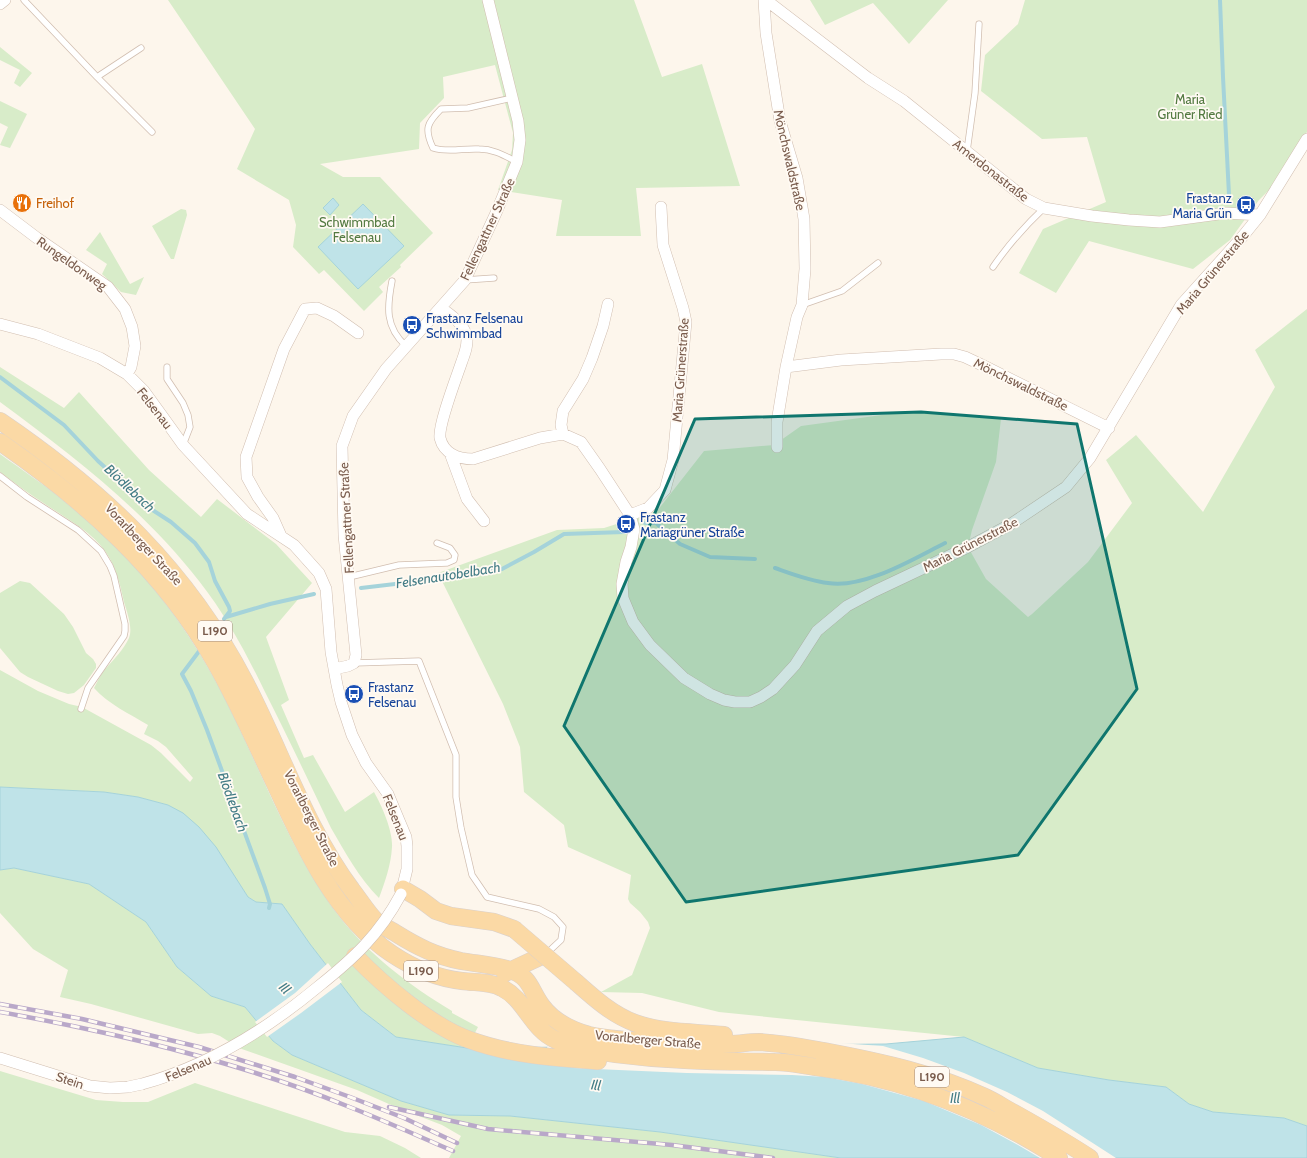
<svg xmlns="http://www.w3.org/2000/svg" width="1307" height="1158" viewBox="0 0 1307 1158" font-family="Cabin,sans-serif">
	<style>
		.green { fill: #d8ecc9 }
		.water { fill: #bfe3e8; stroke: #a5d3da }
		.pier { fill: #fdf6ec }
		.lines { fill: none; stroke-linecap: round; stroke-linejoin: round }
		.stream { stroke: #a5d3da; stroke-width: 4 }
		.lane-casing { stroke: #d1beb0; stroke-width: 7 }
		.street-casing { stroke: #d1beb0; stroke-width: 12 }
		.primary-casing { stroke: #dad1cd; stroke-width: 18 }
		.lane { stroke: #fff; stroke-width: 5.5 }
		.street { stroke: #fff; stroke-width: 11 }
		.primary { stroke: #fbd9a5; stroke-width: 17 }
		.rail-casing { stroke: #b9a8c9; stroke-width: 4.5 }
		.rail { stroke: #fffaf3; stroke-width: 3; stroke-dasharray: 9; stroke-linecap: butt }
		.street-bridge-casing { stroke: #d1beb0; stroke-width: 12; stroke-linecap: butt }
		.primary-bridge-casing { stroke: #dad1cd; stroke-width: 18; stroke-linecap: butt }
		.street-bridge { stroke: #fff; stroke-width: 11 }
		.primary-bridge { stroke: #fbd9a5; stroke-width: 17 }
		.marked { fill: #0f766e; fill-opacity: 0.2; stroke: #0f766e; stroke-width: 3; stroke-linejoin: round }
		.labels { text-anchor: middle; stroke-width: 3.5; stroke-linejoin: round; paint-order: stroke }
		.shield { fill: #fffaf3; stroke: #a28b7f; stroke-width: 1 }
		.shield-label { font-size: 12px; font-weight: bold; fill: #7a5c4d }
		.park-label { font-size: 13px; fill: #537a41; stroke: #fffaf3 }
		.street-label { font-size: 13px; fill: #7a5c4d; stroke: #fffaf3 }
		.transit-label { font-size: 13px; fill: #164399; stroke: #fffaf3; text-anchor: start }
		.food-label { font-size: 13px; fill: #c56008; stroke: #fffaf3; text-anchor: start }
		.water-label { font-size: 14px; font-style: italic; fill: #437c86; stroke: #fffaf3 }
	</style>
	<rect width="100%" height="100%" fill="#fdf6ec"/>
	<path class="green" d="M 168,0 L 634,0 L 662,77 L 702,64 L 740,186 L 636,188 L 641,236 L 556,236 L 562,200 L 498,190 L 512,150 L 513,133 L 495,65 L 443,77 L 444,98 L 420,123 L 419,149 L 320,164 L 343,177 L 380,177 L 433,233 L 400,265 L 401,267 L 379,287 L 383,292 L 364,311 L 324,270 L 319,274 L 293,247 L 296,225 L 289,200 L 237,169 L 255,129 Z
		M 810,0 L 948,0 L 909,44 L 873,3 L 825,25 Z
		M 1025,0 L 1307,0 L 1307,132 L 1270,189 L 1259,200 L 1230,240 L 1193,269 L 1089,241 L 1056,293 L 1019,273 L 1043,229 L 1106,202 L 1087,137 L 1042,139 L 981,91 L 985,55 L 1018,24 Z
		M 0,47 L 32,73 L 20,87 L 14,83 L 20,70 L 0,60 Z
		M 0,101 L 27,114 L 10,148 L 0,145 L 8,127 L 0,123 Z
		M 181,209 L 186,210 L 187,215 L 174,259 L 171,259 L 152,226 Z
		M 100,232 L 130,284 L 144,277 L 136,295 L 121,292 L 102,274 L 107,264 L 86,250 Z
		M 1307,309 L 1307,1126 L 1284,1118 L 1213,1112 L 1189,1104 L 1166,1087 L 1109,1080 L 1038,1068 L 964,1037 L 719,1012 L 642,993 L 601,992 L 632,975 L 650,928 L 648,922 L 640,912 L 630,903 L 628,899 L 631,875 L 568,847 L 564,825 L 524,792 L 520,747 L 503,704 L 438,573 L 557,530 L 604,528 L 657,511 L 704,451 L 774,445 L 801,426 L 911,411 L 1001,419 L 996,462 L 972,530 L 968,547 L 986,579 L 1028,617 L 1032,614 L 1088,562 L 1132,503 L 1106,460 L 1136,435 L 1203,512 L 1275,387 L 1255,350 Z
		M 0,367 L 64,408 L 79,392 L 149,470 L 201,517 L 217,499 L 276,544 L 312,583 L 266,637 L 289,700 L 281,705 L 304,758 L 313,755 L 345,812 L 374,792 C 382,806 393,831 392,847 C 391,865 385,882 379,898 C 359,878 345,852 331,828 C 309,782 288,737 265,692 C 246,653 226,615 199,581 C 144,510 72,455 0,402 Z
		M 0,454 C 22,470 45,485 65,502 C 115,542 159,589 193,643 C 249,729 276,832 338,915 C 369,955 409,985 452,1011 L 452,1013 L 478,1027 L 467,1048 L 396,1037 L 361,1010 L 310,944 L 282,904 L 256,902 L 248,897 L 215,847 L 168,805 L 138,797 L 104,792 L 0,787 L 0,670 L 38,691 L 69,704 L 82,707 L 151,745 L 161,753 L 190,782 L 193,778 L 166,747 L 158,741 L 144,734 L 148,725 C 130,714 108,704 94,688 C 98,681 101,673 107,667 C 114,659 124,649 129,638 C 133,628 127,612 124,602 C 120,584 116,566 105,551 C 92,532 64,517 45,504 C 29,494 15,483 0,472 Z
		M 20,581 L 30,583 L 64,614 L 73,627 L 86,653 L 93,659 L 96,664 L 96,668 L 84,685 L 74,693 L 68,694 L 58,691 L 28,677 L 20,672 L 0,648 L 0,593 Z
		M 14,868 L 89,884 L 146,922 L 177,967 L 211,996 L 245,1007 L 273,1041 L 292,1055 L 401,1101 L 449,1115 L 510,1116 L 660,1132 L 841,1158 L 449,1158 L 461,1136 L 442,1125 L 398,1108 L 357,1090 L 239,1048 L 220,1036 L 212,1033 L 198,1034 L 91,1004 L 60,997 L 68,970 L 33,949 L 0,913 L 0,870 Z
		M 0,1071 L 96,1100 L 123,1102 L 148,1102 L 195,1083 L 345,1132 L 380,1136 L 405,1148 L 421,1158 L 0,1158 Z"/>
	<path class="water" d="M 333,198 L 339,205 L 330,215 L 323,208 Z
		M 363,204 L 404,246 L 358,289 L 318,247 Z
		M 0,787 L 104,792 L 138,797 L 168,805 L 183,813 L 199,827 L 216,847 L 248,897 L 256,902 L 282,904 L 310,944 L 361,1010 L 396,1037 L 467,1048 L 886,1044 L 964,1037 L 1038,1068 L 1109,1080 L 1166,1087 L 1189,1104 L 1213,1112 L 1284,1118 L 1307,1126 L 1307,1158 L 841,1158 L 660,1132 L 510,1116 L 449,1115 L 401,1101 L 292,1055 L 273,1041 L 245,1007 L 211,996 L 177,967 L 146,922 L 89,884 L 14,868 L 0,870 Z"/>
	<path class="pier" d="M 328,963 L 342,982 L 301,1013 L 267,1037 L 255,1022 L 295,993 Z
		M 838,1043 L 883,1046 L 923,1058 L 964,1073 L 1007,1092 L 1043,1111 L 1116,1158 L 1040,1158 L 1018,1145 L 981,1125 L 924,1101 L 862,1084 L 825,1077 L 792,1075 L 687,1073 L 573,1068 L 525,1047 L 547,1048 L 548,1045 Z"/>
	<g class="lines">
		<path class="stream" d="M 1220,0 L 1223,77 L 1229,195
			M 0,377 L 64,425 L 98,461 L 151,509 L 171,522 L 195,543 L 209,562 L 215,581 L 229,607 L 230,611 L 224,619
			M 645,523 L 656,523 L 680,544 L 710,557 L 755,559
			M 775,568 C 792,574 810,581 828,583 C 864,589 913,559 945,543
			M 361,588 L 446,578 L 502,569 L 534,552 L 564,534 L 624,532
			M 226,617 L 270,604 L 314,594
			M 200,650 L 182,674 L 191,691 L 207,730 L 265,888 L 270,904 L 269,908"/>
		<defs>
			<path id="lane" d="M 24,0 L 97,77 L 152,132
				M 97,77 L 141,48
				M 512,98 L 468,108 L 441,109 C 427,123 424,129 433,148 C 449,153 463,148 479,149 C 494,149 505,156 517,162
				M 967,151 L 975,93 L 979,24
				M 993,267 C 1008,245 1025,226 1044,208
				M 465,280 L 494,278
				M 392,281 C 387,307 385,327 406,346
				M 802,305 L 842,291 L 878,263
				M 167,367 L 167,379 L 183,403 L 188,415 L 190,427 L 183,445
				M 0,476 L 27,497 L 78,530 L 101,551 L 110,566 L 114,576 L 125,624 L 125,631 L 124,636 L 88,688 L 81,709
				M 349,577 L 399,565 L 447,563 L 454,560 L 455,555 L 450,548 L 437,543
				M 354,663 L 419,661 L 456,755 L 456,797 L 461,828 L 472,875 L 487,897 L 539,909 L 554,917 L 563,927 L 561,940 L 546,954"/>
			<path id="street" d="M 764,0 L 766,33 L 780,121 L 797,178 L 804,219 L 805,269 L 802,305 L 797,317 L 786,367 L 777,422 L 777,447
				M 766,0 L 868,78 L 904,101 L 1026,199 L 1044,208 L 1092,216 L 1129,220 L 1160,222 L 1226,213 L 1260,215
				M 0,4 L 5,0
				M 0,210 L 37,238 L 108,287 L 125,309 L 132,327 L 135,346 L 131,367 L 127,374
				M 441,308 C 451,315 462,323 466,334 C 469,342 465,353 462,361 C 457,376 438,425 440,438 C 444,454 459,459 473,459 L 540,438 L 563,434 L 581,442 L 600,469 L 630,515 L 634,529 L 631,547 L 626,562 L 622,584 L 623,598 L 633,622 L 650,645 L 684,678 L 710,694 L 724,700 L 735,702 L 750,702 L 761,697 L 773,689 L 795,665 L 817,631 L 847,606 L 875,591 L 968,547 L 1011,524 L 1066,487 L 1090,458 L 1181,305 L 1243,236 L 1260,215 L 1307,139
				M 0,324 L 38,334 L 100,358 L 127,374 L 144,391 L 160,413 L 183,445 L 247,514 L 294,545 L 319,573 L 326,589 L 331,652 L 337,685 L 341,702 L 352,735 L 366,763 L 388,794 L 406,837 L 407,846 L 407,869 L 401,894
				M 786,367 L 841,360 L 941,354 L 954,354 L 965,357 L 982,365 L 1109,428
				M 563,434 L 561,425 L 563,411 L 583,379 L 592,358 L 603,326 L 608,304
				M 450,453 L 467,499 L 484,521
				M 630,515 L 648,508 L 665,490 L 673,460 L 686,322 L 683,308 L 663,245 L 661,207
				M 281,536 L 273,518 L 258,497 L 247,477 L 246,457 L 284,349 L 305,309 L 317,308 L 334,316 L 358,333
				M 334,669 L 348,666 L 354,663 L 356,655 L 344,535 L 342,446 L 353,416 L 386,369 L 465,280 L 496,213 L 517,162 L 520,140 L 518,121 L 488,0
				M 0,1058 L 90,1086 L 110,1088 L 128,1087 L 142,1084"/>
			<path id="primary" d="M 0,421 C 103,491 187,570 245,682 C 281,750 305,827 352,890 C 360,900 368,914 378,923 C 384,927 391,930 397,934 C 418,947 436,956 461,961 C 478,964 495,965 510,970 C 531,977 530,990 542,1006 C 553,1021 571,1030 589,1035 C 612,1040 636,1041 660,1042 C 683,1044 707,1045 731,1044 C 740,1044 749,1042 759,1042 C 782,1043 806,1048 829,1052 C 882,1062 936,1074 985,1097 C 996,1102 1006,1109 1016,1114 C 1041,1128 1066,1142 1090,1158
				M 0,442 C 85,501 164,571 215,662 C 238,702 256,744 276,786 C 303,845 336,917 392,954 C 413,968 436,978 462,981 C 476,983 489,981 502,988 C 525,999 531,1029 556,1040 C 575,1049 596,1051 616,1054 C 639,1057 662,1059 685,1060 C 715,1062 745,1061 775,1062 C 788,1062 802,1065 816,1067 C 903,1078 985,1110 1059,1158
				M 403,889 L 420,899 L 436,911 L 451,916 L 494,922 L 514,929
				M 355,956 C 383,985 432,1027 470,1040 C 511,1055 555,1058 598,1061
				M 505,973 L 544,955
				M 577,983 C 595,999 613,1015 635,1023 C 662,1033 696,1032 724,1035"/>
		</defs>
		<use href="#lane" class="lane-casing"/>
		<use href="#street" class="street-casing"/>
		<use href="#primary" class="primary-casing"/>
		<use href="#lane" class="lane"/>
		<use href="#street" class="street"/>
		<use href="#primary" class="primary"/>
		<defs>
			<path id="rail" d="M 0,1004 L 82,1019 L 199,1047 L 295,1077 L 350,1097 L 404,1118 L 457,1143
				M 0,1012 C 117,1033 237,1061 347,1106 C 383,1120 418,1136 453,1151
				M 389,1107 L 488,1129 L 672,1145 L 773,1158"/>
		</defs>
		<use href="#rail" class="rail-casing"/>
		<use href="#rail" class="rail"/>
		<defs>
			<path id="street-bridge" d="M 142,1084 C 208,1066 266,1030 319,986 C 354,958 379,935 401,894"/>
			<path id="primary-bridge" d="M 514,929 L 577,983"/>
		</defs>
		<use href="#street-bridge" class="street-bridge-casing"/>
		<use href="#primary-bridge" class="primary-bridge-casing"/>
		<use href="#street-bridge" class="street-bridge"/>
		<use href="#primary-bridge" class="primary-bridge"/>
	</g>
	<path class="marked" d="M 921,412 L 1077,424 L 1137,689 L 1018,855 L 686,902 L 564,726 L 695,419 Z"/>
	<defs>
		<symbol id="restaurant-disc" viewBox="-11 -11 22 22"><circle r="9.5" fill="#e8710a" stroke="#fffaf3"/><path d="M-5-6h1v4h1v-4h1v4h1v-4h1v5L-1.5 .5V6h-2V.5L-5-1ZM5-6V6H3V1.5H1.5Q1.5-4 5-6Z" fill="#fff"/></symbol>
		<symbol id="bus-disc" viewBox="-11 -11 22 22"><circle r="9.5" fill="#1a4fb4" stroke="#fffaf3"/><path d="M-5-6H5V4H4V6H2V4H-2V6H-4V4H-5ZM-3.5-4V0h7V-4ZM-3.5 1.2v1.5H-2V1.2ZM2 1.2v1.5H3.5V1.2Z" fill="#fff"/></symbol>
	</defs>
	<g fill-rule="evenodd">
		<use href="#restaurant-disc" x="11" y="192" width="22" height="22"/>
		<use href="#bus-disc" x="1235" y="194" width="22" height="22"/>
		<use href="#bus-disc" x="401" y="314" width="22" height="22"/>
		<use href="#bus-disc" x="615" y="513" width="22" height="22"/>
		<use href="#bus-disc" x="343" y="683" width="22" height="22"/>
	</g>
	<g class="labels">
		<g class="shield">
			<rect x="198" y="621" width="34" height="20" rx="3"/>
			<rect x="404" y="961" width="34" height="20" rx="3"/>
			<rect x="915" y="1067" width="34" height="20" rx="3"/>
		</g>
		<g class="shield-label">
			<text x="215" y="635">L190</text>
			<text x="421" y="975">L190</text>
			<text x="932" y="1081">L190</text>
		</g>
		<g class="park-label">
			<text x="1190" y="104">Maria<tspan x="1190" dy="15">Grüner Ried</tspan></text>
			<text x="357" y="227">Schwimmbad<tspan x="357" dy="15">Felsenau</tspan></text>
		</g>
		<g class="street-label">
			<text transform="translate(790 160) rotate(77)" y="5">Mönchswaldstraße</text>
			<text transform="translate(991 170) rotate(38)" y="5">Amerdonastraße</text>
			<text transform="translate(487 229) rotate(-65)" y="5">Fellengattner Straße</text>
			<text transform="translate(72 263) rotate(35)" y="5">Rungeldonweg</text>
			<text transform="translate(1212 272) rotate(-50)" y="5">Maria Grünerstraße</text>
			<text transform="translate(680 370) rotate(-86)" y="5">Maria Grünerstraße</text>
			<text transform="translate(1021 384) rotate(26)" y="5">Mönchswaldstraße</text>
			<text transform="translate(155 408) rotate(52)" y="5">Felsenau</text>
			<text transform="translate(346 518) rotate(-93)" y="5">Fellengattner Straße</text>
			<text transform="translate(144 544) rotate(47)" y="5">Vorarlberger Straße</text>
			<text transform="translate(970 544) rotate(-27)" y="5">Maria Grünerstraße</text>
			<text transform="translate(396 817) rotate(68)" y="5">Felsenau</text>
			<text transform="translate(312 818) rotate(63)" y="5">Vorarlberger Straße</text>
			<text transform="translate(648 1039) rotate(5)" y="5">Vorarlberger Straße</text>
			<text transform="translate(188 1068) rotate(-23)" y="5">Felsenau</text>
			<text transform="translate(70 1080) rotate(18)" y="5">Stein</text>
		</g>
		<g class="transit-label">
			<text x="1232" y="203" text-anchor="end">Frastanz<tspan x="1232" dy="15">Maria Grün</tspan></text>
			<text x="426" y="323">Frastanz Felsenau<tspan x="426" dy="15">Schwimmbad</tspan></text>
			<text x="640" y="522">Frastanz<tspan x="640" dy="15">Mariagrüner Straße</tspan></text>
			<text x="368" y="692">Frastanz<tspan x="368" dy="15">Felsenau</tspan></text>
		</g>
		<g class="food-label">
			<text x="36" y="208">Freihof</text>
		</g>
		<g class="water-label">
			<text transform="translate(130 488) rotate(43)" y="5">Blödlebach</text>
			<text transform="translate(448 575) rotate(-9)" y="5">Felsenautobelbach</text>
			<text transform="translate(233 802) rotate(70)" y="5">Blödlebach</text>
			<text transform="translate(285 988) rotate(46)" y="5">Ill</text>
			<text transform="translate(596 1085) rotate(7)" y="5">Ill</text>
			<text x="955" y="1103">Ill</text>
		</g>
	</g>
</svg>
